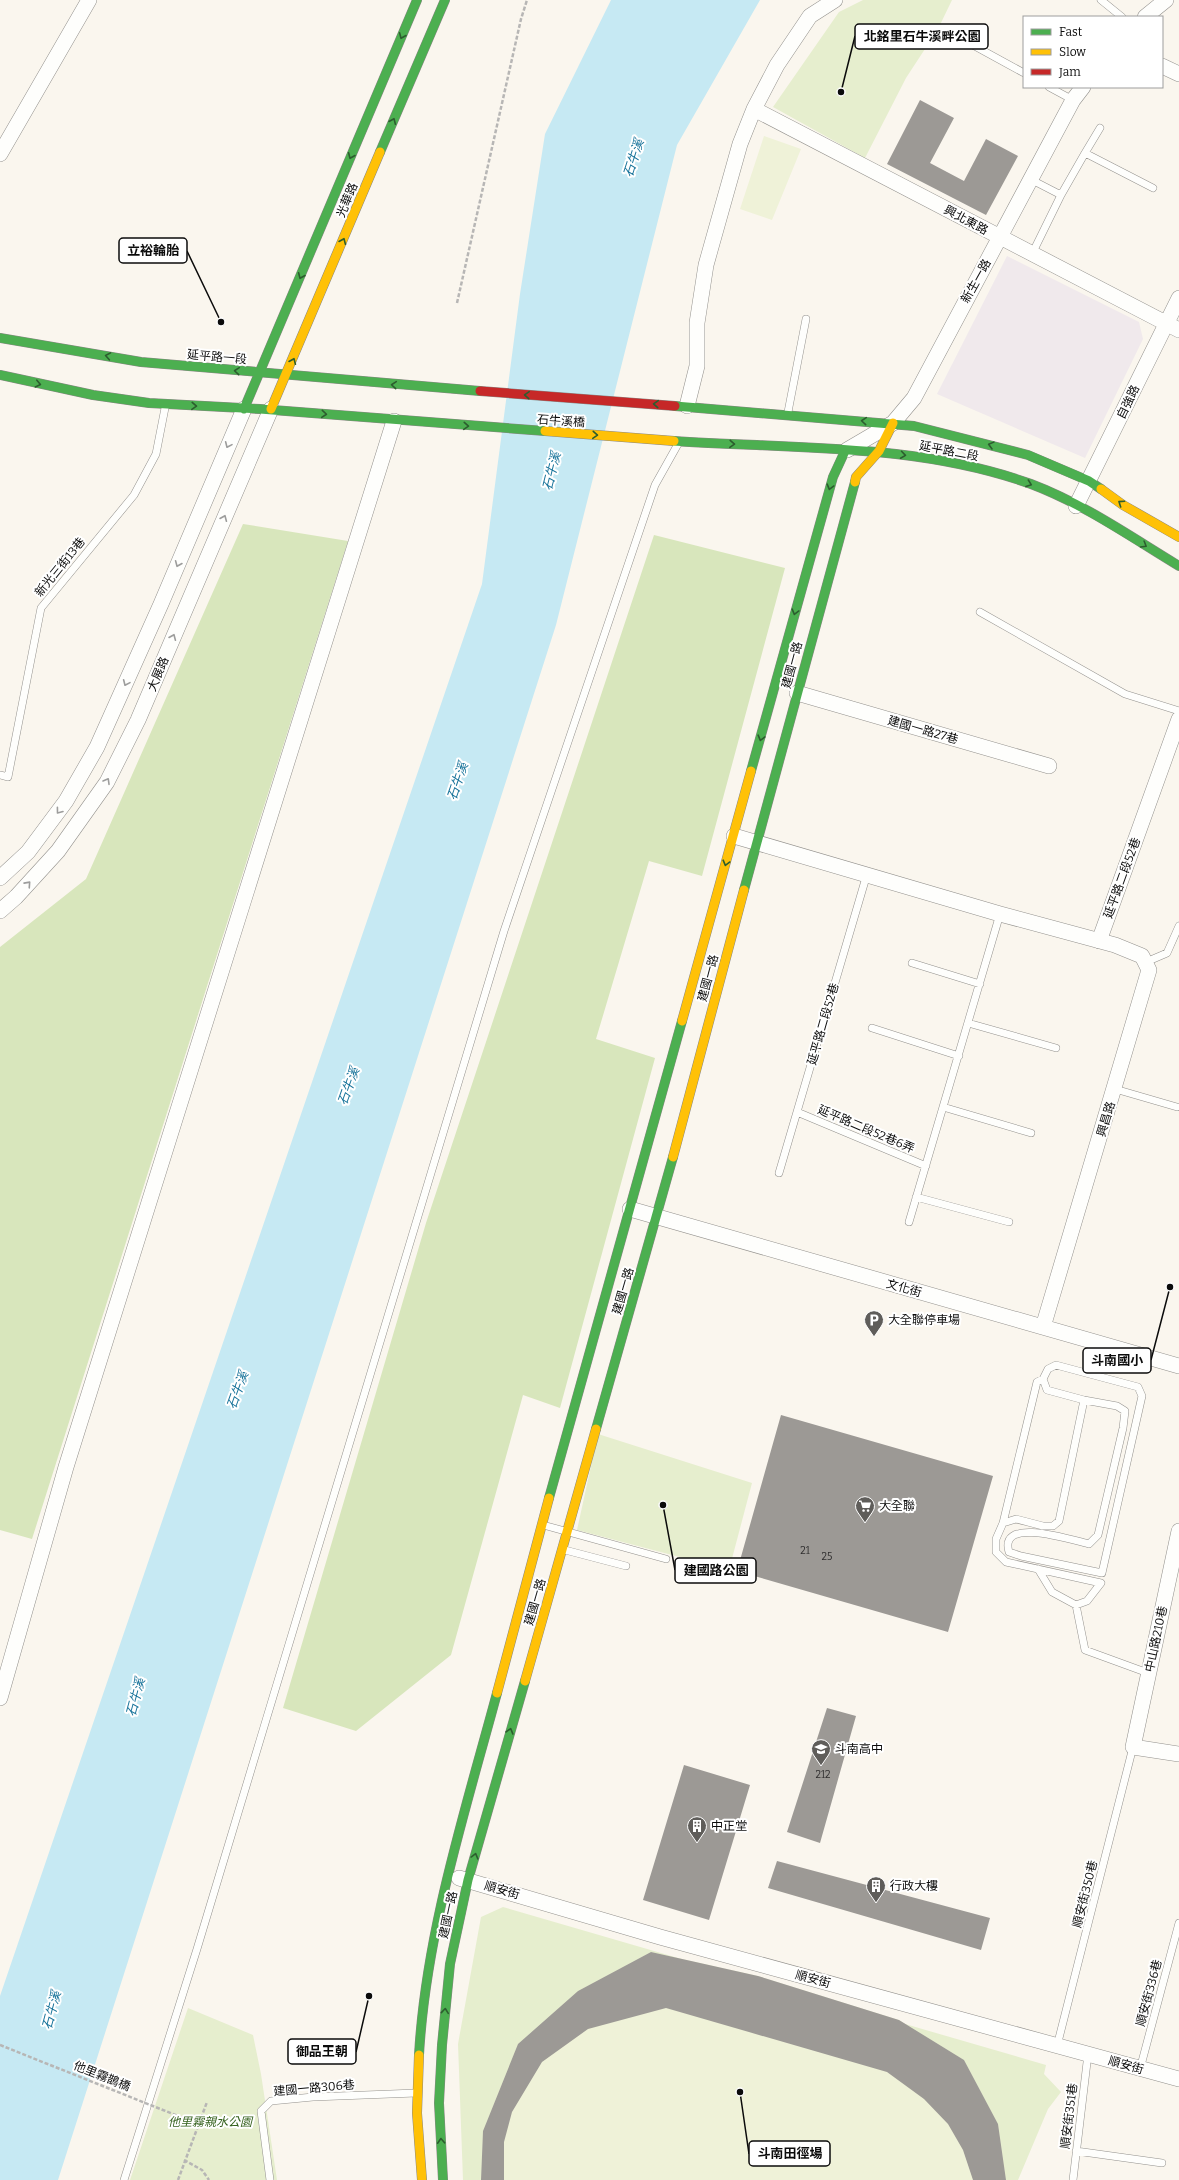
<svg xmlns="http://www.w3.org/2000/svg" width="1179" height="2180" viewBox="0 0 1179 2180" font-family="Bitter,'Noto Sans TC',serif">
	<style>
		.industrial { fill: #f0e9ec }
		.green { fill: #e6eece }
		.forest { fill: #d8e6bc }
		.pitch { fill: #eff2d8 }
		.water { fill: #c6e9f3 }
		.building { fill: #9c9995 }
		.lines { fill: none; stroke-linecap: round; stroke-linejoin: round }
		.lane-casing { stroke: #93918d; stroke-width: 8 }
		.street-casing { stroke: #93918d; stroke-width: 16 }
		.fast-casing { stroke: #898784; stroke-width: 10 }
		.slow-casing { stroke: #898784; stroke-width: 10 }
		.jam-casing { stroke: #898784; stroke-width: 10 }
		.path { stroke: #b7b6b5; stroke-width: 2.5; stroke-dasharray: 4 2; stroke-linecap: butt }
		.lane { stroke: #fefefc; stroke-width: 7 }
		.street { stroke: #fefefc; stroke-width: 15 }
		.fast { stroke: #4caf50; stroke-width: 9 }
		.slow { stroke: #ffc107; stroke-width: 9 }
		.jam { stroke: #c62828; stroke-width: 9 }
		.path-bridge { stroke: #b7b6b5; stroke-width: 2.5; stroke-dasharray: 4 2; stroke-linecap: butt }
		.oneway { stroke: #2c5d2e }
		.oneway2 { stroke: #9d9d9c }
		.labels { text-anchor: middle; stroke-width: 4; stroke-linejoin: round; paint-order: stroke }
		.number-label { font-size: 10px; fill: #2f2e2e }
		.street-label { font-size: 12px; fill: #0b0b0b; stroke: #fff }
		.poi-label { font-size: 12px; fill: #0b0b0b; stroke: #fff; text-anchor: start }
		.park-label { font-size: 12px; font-style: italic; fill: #34611d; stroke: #fff }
		.water-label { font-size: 13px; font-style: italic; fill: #17739a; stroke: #fff }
		.leader { fill: none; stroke: #0b0b0b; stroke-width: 1.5 }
		.callout-dot { fill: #0b0b0b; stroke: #fff; stroke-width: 1.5 }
		.callout { fill: #fff; stroke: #0b0b0b; stroke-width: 1.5 }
		.callout-label { font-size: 13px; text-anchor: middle; font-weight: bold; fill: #0b0b0b }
	</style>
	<rect width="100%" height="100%" fill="#faf6ee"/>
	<path class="industrial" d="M 1007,256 L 1139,322 L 1143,339 L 1085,458 L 937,394 Z"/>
	<path class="green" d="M 863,0 L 952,0 L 938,29 L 906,78 L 865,158 L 773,107 L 839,12 Z
		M 598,1434 L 752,1483 L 729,1570 L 577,1530 Z
		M 503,1907 L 1046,2065 L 1044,2074 L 1061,2092 L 1048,2109 L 1018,2180 L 463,2180 L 458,2044 L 481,1917 Z
		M 188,2008 L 253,2035 L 261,2074 L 277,2180 L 130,2180 Z"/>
	<path class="forest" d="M 243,524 L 348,541 L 32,1539 L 0,1530 L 0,947 L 86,879 Z
		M 654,535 L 785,568 L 702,876 L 649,861 L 596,1039 L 655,1058 L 560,1408 L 523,1395 L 451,1655 L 356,1731 L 283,1708 L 426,1223 Z"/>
	<path class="pitch" d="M 764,136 L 801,149 L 772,220 L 740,209 Z
		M 651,1952 L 758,1976 L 899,2020 L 964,2060 L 998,2124 L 1006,2180 L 481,2180 L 483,2131 L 518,2044 L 578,1991 Z"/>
	<path class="water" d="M 611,0 L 760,0 L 677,145 L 556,625 L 58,2180 L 0,2180 L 0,1996 L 482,584 L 520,294 L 545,134 Z"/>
	<path class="building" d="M 920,100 L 954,118 L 930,163 L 964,181 L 986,139 L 1018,156 L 986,215 L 887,164 Z
		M 781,1415 L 993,1476 L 948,1632 L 737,1571 Z
		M 827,1708 L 856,1716 L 820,1843 L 787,1832 Z
		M 684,1765 L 750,1785 L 709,1920 L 643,1900 Z
		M 777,1861 L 990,1918 L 981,1950 L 768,1888 Z
		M 651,1952 L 758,1976 L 899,2020 L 964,2060 L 998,2124 L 1006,2180 L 973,2180 L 963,2150 L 948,2124 L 924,2099 L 887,2072 L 666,2008 L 588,2029 L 542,2062 L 512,2112 L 504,2142 L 504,2180 L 481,2180 L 483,2131 L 518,2044 L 578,1991 Z"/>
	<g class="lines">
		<defs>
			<path id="lane" d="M 1101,0 L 1122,17
				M 949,32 L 1024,73
				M 1049,87 L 1073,100
				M 1085,153 L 1100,128
				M 1030,179 L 1061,195 L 1032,254
				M 1061,195 L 1085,153 L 1153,188
				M 788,412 L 806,319
				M 980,612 L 1125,694 L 1179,711
				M 0,775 L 8,777 L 41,608 L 134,495 L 156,454 L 165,408
				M 1146,962 L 1167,953 L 1179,926
				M 912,963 L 980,984
				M 968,1023 L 1056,1048
				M 872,1028 L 959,1056
				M 1115,1089 L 1177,1107
				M 943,1107 L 1031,1133
				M 797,1112 L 926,1166
				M 779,1173 L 867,874
				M 916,1197 L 1009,1222
				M 909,1222 L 1000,914
				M 1003,1523 L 1037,1382 L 1043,1379
				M 543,1525 L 666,1559
				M 565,1550 L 626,1566
				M 1038,1569 L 1052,1592 L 1076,1605 L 1087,1601 L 1101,1583 L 1006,1562 L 996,1552 L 996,1539 L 1003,1523 L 1016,1519 L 1043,1526 L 1053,1526 L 1059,1521 L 1084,1400 L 1047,1390 L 1043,1379 L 1048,1369 L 1056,1365 L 1138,1387 L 1142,1396 L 1102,1573 L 1021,1556 L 1009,1552 C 998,1516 1072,1540 1089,1544 L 1098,1535 L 1123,1428 L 1125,1411 L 1117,1406 L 1084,1400
				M 1076,1605 L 1085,1650 L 1148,1673
				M 1057,2046 L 1133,1747
				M 1140,2069 L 1179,1923
				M 1076,2151 L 1162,2163
				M 124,2180 L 197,1949 L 504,931 L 655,485 L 678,444
				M 270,2180 L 261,2111 L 271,2101 L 313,2097 L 416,2093
				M 1073,2180 L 1088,2054"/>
			<path id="street" d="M 1145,17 L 1166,0
				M 1162,66 L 1179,74
				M 754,109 L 1179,330
				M 0,154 L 89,0
				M 687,406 L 697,366 L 697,323 L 706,265 L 740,144 L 754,109 L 777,65 L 810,16 L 835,0
				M 847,450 L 893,423 L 914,398 L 1073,100 L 1083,87
				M 1076,506 L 1179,298
				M 797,693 L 1049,766
				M 734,836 L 1000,914 L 1115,945 L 1142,956 L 1149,970 L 1043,1327
				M 0,878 L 28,852 L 66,801 L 97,747 L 161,604 L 244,409
				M 0,911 L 16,897 L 58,851 L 107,782 L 138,720 L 271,409
				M 1099,941 L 1179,719
				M 630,1209 L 1179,1366
				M 1179,1531 L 1133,1747 L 1179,1754
				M 0,1698 L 66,1467 L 394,421
				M 459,1878 L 660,1937 L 1179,2079"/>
			<path id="fast" d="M 380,152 L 445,0
				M 0,338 L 141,362 L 480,391
				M 0,375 L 93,395 L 149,403 L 260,409 L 545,431
				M 675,406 L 914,426 L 1028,455 L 1089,481 L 1101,489
				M 244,409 L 417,0
				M 674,441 C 793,449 917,443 1031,484 C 1084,504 1131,537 1179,566
				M 751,771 L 833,477 L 845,451
				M 744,890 L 855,482
				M 596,1429 L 673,1157
				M 549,1498 L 682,1021
				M 419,2055 C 426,1932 465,1812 497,1693
				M 443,2180 L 439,2103 L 442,2045 L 450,1964 L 468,1880 L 525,1681"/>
			<path id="slow" d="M 271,409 L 380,152
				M 545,431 L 674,441
				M 855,482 L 856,477 L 879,451 L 893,423
				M 1101,489 L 1123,505 L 1179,537
				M 682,1021 L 751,771
				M 673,1157 L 744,890
				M 525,1681 L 596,1429
				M 497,1693 L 549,1498
				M 419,2055 L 417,2113 L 422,2180"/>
			<path id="jam" d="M 480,391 L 675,406"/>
		</defs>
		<use href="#lane" class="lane-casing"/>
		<use href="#street" class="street-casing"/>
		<use href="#fast" class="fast-casing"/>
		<use href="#slow" class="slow-casing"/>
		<use href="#jam" class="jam-casing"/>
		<path class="path" d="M 457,303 L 521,19 L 527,0
			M 184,2160 L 202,2170 L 209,2180
			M 178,2180 L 207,2102"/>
		<use href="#lane" class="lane"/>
		<use href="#street" class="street"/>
		<use href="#fast" class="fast"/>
		<use href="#slow" class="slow"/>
		<use href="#jam" class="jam"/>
		<path class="path-bridge" d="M 0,2045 L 198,2124"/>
	</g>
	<defs><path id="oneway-chevron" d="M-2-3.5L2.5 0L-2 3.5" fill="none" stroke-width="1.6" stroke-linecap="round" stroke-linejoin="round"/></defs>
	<g class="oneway">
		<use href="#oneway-chevron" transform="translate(402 36) rotate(113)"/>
		<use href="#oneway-chevron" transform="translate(393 121) rotate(-67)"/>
		<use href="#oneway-chevron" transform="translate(351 156) rotate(113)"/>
		<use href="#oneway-chevron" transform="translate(343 241) rotate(-67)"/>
		<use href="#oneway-chevron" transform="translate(301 276) rotate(113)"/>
		<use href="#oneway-chevron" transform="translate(108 356) rotate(-170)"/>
		<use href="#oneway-chevron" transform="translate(293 361) rotate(-67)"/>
		<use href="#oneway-chevron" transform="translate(237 371) rotate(-175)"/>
		<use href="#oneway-chevron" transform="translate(38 384) rotate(13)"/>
		<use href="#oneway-chevron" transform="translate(394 385) rotate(-175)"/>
		<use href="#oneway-chevron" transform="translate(527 395) rotate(-176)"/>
		<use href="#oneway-chevron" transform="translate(656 404) rotate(-176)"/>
		<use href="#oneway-chevron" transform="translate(194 406) rotate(3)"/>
		<use href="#oneway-chevron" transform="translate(324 414) rotate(5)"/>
		<use href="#oneway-chevron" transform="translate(864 421) rotate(-175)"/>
		<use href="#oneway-chevron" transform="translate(466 426) rotate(4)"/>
		<use href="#oneway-chevron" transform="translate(595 435) rotate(4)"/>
		<use href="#oneway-chevron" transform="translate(732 444) rotate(3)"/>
		<use href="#oneway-chevron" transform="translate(991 445) rotate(-165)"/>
		<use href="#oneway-chevron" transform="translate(903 455) rotate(8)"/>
		<use href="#oneway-chevron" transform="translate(1029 484) rotate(20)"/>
		<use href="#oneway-chevron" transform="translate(830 487) rotate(105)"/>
		<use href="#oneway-chevron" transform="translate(1121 503) rotate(-146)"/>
		<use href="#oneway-chevron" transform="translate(1144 545) rotate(31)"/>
		<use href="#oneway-chevron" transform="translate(795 612) rotate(105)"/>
		<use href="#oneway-chevron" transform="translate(761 738) rotate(105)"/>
		<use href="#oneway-chevron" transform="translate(726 863) rotate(105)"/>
		<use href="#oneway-chevron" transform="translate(510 1731) rotate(-74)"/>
		<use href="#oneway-chevron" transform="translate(475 1856) rotate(-75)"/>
		<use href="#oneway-chevron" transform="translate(445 2011) rotate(-84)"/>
		<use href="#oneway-chevron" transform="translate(441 2141) rotate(-93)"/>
	</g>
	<g class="oneway2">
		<use href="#oneway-chevron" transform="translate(228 445) rotate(114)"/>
		<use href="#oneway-chevron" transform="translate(224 518) rotate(-67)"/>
		<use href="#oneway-chevron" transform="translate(178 564) rotate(113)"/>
		<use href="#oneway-chevron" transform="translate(173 637) rotate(-67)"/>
		<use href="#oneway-chevron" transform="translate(126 683) rotate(114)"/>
		<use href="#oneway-chevron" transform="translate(107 781) rotate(-60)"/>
		<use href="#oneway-chevron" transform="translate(59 811) rotate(127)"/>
		<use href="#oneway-chevron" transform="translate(28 884) rotate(-48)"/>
	</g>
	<defs>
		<symbol id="parking-pin" viewBox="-11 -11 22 30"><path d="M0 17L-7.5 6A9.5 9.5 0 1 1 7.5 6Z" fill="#5f5d5a" stroke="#fff"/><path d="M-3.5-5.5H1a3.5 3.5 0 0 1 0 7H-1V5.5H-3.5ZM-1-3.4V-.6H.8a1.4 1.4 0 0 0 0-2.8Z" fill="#fff"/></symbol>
		<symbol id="supermarket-pin" viewBox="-11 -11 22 30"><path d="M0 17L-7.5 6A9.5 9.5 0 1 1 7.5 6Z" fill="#5f5d5a" stroke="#fff"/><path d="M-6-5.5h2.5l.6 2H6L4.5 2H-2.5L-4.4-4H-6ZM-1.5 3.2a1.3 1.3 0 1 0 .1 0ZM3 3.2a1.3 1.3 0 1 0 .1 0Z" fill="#fff"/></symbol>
		<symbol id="school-pin" viewBox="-11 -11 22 30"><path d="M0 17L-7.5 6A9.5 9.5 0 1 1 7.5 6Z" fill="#5f5d5a" stroke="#fff"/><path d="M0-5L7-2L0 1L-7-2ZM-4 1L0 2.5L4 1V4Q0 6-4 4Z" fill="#fff"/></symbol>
		<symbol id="building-pin" viewBox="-11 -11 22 30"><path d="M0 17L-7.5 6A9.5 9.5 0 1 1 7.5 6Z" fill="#5f5d5a" stroke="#fff"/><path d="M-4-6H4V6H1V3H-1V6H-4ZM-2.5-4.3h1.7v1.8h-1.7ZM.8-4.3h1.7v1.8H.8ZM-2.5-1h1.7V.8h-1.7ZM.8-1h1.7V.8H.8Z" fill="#fff"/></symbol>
	</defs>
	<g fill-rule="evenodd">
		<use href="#parking-pin" x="863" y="1309" width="22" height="30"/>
		<use href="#supermarket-pin" x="854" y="1495" width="22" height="30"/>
		<use href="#school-pin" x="810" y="1738" width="22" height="30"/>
		<use href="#building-pin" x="686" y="1815" width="22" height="30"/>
		<use href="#building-pin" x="865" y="1875" width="22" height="30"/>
	</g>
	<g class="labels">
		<g class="number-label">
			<text x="805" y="1554">21</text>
			<text x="827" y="1560">25</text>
			<text x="823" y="1778">212</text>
		</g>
		<g class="street-label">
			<text transform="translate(347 200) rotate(-67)" y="4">光華路</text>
			<text transform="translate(966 220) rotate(28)" y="4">興北東路</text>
			<text transform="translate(976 281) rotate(-61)" y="4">新生一路</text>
			<text transform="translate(217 357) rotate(5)" y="4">延平路一段</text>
			<text transform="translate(1128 402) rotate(-64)" y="4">自強路</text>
			<text transform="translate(561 421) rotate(4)" y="4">石牛溪橋</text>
			<text transform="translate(949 451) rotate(11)" y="4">延平路二段</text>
			<text transform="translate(60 567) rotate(-51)" y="4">新光三街13巷</text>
			<text transform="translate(792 665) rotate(-75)" y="4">建國一路</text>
			<text transform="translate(158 674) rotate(-67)" y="4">大展路</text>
			<text transform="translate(923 730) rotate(16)" y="4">建國一路27巷</text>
			<text transform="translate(1122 878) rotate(-70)" y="4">延平路二段52巷</text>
			<text transform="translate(708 978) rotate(-75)" y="4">建國一路</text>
			<text transform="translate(823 1024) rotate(-74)" y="4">延平路二段52巷</text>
			<text transform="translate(1106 1119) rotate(-73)" y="4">興昌路</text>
			<text transform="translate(866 1129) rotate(23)" y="4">延平路二段52巷6弄</text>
			<text transform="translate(904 1288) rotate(16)" y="4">文化街</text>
			<text transform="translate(623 1291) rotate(-74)" y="4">建國一路</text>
			<text transform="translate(535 1602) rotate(-74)" y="4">建國一路</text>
			<text transform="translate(1156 1639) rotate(-78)" y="4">中山路210巷</text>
			<text transform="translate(502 1890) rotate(16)" y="4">順安街</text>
			<text transform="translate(1085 1894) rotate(-76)" y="4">順安街350巷</text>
			<text transform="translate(448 1915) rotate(-78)" y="4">建國一路</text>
			<text transform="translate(813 1979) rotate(15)" y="4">順安街</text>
			<text transform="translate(1149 1993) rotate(-75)" y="4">順安街336巷</text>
			<text transform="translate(1126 2065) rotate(16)" y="4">順安街</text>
			<text transform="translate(102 2076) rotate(22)" y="4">他里霧鵲橋</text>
			<text transform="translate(314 2088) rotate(-5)" y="4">建國一路306巷</text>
			<text transform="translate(1069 2116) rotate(-83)" y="4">順安街351巷</text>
		</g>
		<g class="poi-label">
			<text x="888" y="1324">大全聯停車場</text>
			<text x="879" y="1510">大全聯</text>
			<text x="835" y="1753">斗南高中</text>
			<text x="711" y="1830">中正堂</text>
			<text x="890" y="1890">行政大樓</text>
		</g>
		<g class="park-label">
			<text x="210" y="2126">他里霧親水公園</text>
		</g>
		<g class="water-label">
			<text transform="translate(633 158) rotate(-72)" y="5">石牛溪</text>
			<text transform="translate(551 471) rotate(-76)" y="5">石牛溪</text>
			<text transform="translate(457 781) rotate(-71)" y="5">石牛溪</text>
			<text transform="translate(348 1086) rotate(-70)" y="5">石牛溪</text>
			<text transform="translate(237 1390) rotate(-70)" y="5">石牛溪</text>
			<text transform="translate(135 1697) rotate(-75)" y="5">石牛溪</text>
			<text transform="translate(51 2010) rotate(-75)" y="5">石牛溪</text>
		</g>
	</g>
	<path class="leader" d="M841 92L855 36M221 322L187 251M1170 1287L1151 1360M663 1505L675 1570M369 1996L356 2052M740 2092L749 2154"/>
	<g class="callout-dot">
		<circle cx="841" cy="92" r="4"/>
		<circle cx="221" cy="322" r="4"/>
		<circle cx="1170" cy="1287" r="4"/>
		<circle cx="663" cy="1505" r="4"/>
		<circle cx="369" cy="1996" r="4"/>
		<circle cx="740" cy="2092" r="4"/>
	</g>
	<g class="callout">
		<rect x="855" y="24" width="133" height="25" rx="4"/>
		<rect x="119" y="238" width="68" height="25" rx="4"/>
		<rect x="1083" y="1348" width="68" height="25" rx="4"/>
		<rect x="675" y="1558" width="81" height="25" rx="4"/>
		<rect x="288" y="2039" width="68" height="25" rx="4"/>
		<rect x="749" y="2141" width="81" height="25" rx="4"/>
	</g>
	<g class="callout-label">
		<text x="922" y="41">北銘里石牛溪畔公園</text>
		<text x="153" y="255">立裕輪胎</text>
		<text x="1117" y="1365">斗南國小</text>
		<text x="716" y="1575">建國路公園</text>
		<text x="322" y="2056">御品王朝</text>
		<text x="790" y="2158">斗南田徑場</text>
	</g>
	<rect x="1023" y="16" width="140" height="72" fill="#ffffff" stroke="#9d9d9d"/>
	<rect x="1031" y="29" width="20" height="6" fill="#4caf50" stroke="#9d9d9d"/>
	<text x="1059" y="36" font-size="12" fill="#0b0b0b">Fast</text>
	<rect x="1031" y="49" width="20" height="6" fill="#ffc107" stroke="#9d9d9d"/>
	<text x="1059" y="56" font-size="12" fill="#0b0b0b">Slow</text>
	<rect x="1031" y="69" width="20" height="6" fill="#c62828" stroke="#9d9d9d"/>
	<text x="1059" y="76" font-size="12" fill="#0b0b0b">Jam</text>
</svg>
